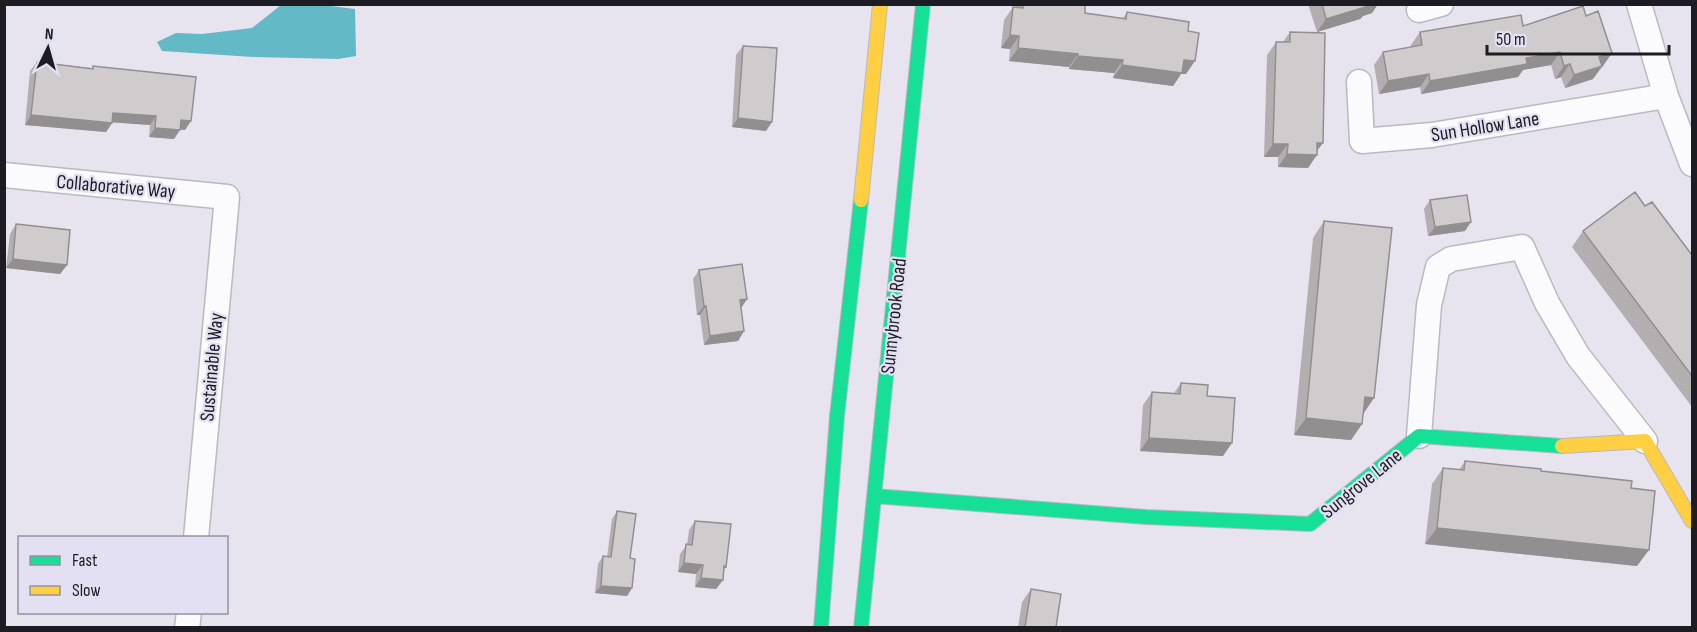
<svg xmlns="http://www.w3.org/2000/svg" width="1697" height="632" viewBox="0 0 1697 632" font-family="'Sofia Sans Condensed',sans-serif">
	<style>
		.water { fill: #63b9c6 }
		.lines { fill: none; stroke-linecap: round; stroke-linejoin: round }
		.street-casing { stroke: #bab8c0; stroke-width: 27 }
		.fast-casing { stroke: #bab8c0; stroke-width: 16 }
		.slow-casing { stroke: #bab8c0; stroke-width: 16 }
		.street { stroke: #fbfbfd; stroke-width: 24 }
		.fast { stroke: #16e098; stroke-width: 14 }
		.slow { stroke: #ffcf43; stroke-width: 14 }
		.wall { fill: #b3afb1 }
		.shaded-wall { fill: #928f90 }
		.building { fill: #d0ccce; stroke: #928f90; stroke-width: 1.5 }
		.labels { text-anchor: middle; stroke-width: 4.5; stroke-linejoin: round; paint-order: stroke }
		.street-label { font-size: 20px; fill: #1d1c22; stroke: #e4e0f3 }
	</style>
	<rect width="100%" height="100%" fill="#e7e4ef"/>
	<path class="water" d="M 323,5 L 355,9 L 356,56 L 338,59 L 253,57 L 162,51 L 157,42 L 176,33 L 202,34 L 252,28 L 281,5 Z"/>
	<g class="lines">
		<defs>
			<path id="street" d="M 1639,4 L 1666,96 L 1692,164
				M 1419,10 L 1441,4
				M 1359,82 L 1362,141 L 1432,135 L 1666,96
				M 4,175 L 227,197 L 196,538
				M 1419,436 L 1429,305 L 1438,267 L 1451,259 L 1522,247 L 1547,303 L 1578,356 L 1645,441
				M 187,628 L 189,612"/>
			<path id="fast" d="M 874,496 L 1146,517 L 1310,524 L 1419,436 L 1562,446
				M 821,628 L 837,416 L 861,200
				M 861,628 L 923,4"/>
			<path id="slow" d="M 861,200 L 880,4
				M 1562,446 L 1645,441 L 1692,521"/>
		</defs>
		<use href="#street" class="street-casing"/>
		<use href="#fast" class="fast-casing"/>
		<use href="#slow" class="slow-casing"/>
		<use href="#street" class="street"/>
		<use href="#fast" class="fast"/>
		<use href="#slow" class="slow"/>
	</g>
	<path class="wall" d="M 1017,4 L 1085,4 L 1085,13 L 1123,18 L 1127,12 L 1188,31 L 1186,74 L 1181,74 L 1173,86 L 1113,78 L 1114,73 L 1069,69 L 1069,67 L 1009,61 L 1010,49 L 1001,48 L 1004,20 L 1013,7 L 1015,7 Z
		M 1308,4 L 1378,4 L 1372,13 L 1363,16 L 1360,19 L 1317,32 Z
		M 1523,26 L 1603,66 L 1593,79 L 1565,88 L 1561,77 L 1555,79 L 1551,65 L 1523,70 L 1518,77 L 1421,94 L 1420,87 L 1379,94 L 1374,65 L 1383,52 L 1411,47 L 1411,45 L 1420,32 Z
		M 1290,32 L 1317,151 L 1308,168 L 1278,167 L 1278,157 L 1264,157 L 1267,55 L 1276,42 L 1283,42 Z
		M 743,46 L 766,131 L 732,127 L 736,55 Z
		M 37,62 L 92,68 L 93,66 L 185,130 L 180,129 L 174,139 L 149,137 L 150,125 L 113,122 L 106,132 L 25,125 L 30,71 Z
		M 1430,200 L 1465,231 L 1428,236 L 1424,209 Z
		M 1645,206 L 1692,255 L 1692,407 L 1572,247 L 1583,231 Z
		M 1324,221 L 1374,398 L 1363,414 L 1362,424 L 1351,440 L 1294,435 L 1313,238 Z
		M 16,224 L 67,265 L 60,274 L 6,268 L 10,234 Z
		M 699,270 L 747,299 L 741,308 L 744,331 L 738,341 L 704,345 L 700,315 L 697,315 L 693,279 Z
		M 1181,383 L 1207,396 L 1223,456 L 1140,451 L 1143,405 L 1152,392 L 1174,393 Z
		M 1465,461 L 1541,471 L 1631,488 L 1637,566 L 1425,544 L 1432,484 L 1443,468 L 1459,470 Z
		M 617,511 L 630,558 L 632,588 L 627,596 L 595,593 L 598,564 L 603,556 L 607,557 L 612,519 Z
		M 695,521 L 726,567 L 724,570 L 723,580 L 716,589 L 695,587 L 696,574 L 678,572 L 680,554 L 687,545 L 689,530 Z
		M 1031,589 L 1056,627 L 1018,627 L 1022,602 Z"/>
	<path class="shaded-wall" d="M 1368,4 L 1378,4 L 1372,13 L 1363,16 L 1360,19 L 1317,32 L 1326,19 Z
		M 1010,35 L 1019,36 L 1010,49 L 1001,48 Z
		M 1018,48 L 1078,54 L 1069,67 L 1009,61 Z
		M 1560,52 L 1551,65 L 1523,70 L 1518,77 L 1421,94 L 1430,81 L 1526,58 Z
		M 1612,53 L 1603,66 L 1596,68 L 1602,66 L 1593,79 L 1565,88 L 1574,75 L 1599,57 Z
		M 1078,56 L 1123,60 L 1114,73 L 1069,69 Z
		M 1184,60 L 1195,61 L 1186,74 L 1181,74 L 1173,86 L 1113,78 L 1122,65 Z
		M 1570,64 L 1561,77 L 1555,79 L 1564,66 Z
		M 1429,74 L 1420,87 L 1379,94 L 1388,81 Z
		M 113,113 L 156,116 L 150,125 L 107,122 Z
		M 31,115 L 112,123 L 106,132 L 25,125 Z
		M 738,118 L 772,122 L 766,131 L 732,127 Z
		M 181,120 L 191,121 L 185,130 L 174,129 Z
		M 155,128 L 180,130 L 174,139 L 149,137 Z
		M 1317,143 L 1323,143 L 1314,155 L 1317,155 L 1308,168 L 1278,167 L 1287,154 Z
		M 1273,144 L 1288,144 L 1278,157 L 1264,157 Z
		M 1471,222 L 1465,231 L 1428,236 L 1435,227 Z
		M 13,259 L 67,265 L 60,274 L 6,268 Z
		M 747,299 L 741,308 L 740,300 Z
		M 704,306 L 706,306 L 700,315 L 697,315 Z
		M 744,331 L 738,341 L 704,345 L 710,336 Z
		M 1365,397 L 1374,398 L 1363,414 Z
		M 1306,418 L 1362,424 L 1351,440 L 1294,435 Z
		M 1149,438 L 1232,443 L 1223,456 L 1140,451 Z
		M 1437,528 L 1649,550 L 1637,566 L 1425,544 Z
		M 684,563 L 703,565 L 696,574 L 678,572 Z
		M 701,578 L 723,580 L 716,589 L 695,587 Z
		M 601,586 L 632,588 L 627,596 L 595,593 Z"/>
	<path class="building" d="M 1023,4 L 1085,4 L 1085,13 L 1126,19 L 1127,12 L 1189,22 L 1188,31 L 1199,33 L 1195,61 L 1184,60 L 1182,73 L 1122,65 L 1123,60 L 1078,56 L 1078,54 L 1018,48 L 1019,36 L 1010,35 L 1013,7 L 1023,8 Z
		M 1322,4 L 1368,4 L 1369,6 L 1326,19 Z
		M 1583,6 L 1586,16 L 1598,11 L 1612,53 L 1599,57 L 1602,66 L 1574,75 L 1570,64 L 1564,66 L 1560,52 L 1526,58 L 1527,64 L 1430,81 L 1429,74 L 1388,81 L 1383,52 L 1422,45 L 1420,32 L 1521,15 L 1523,26 Z
		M 1290,32 L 1325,33 L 1323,143 L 1317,143 L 1317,155 L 1287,154 L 1288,144 L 1273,144 L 1276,42 L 1290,42 Z
		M 743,46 L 777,48 L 772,122 L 738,118 Z
		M 37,62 L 93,69 L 93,66 L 196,77 L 191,121 L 181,120 L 180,130 L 155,128 L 156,116 L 113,113 L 112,123 L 31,115 Z
		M 1635,192 L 1645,206 L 1652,202 L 1692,255 L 1692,376 L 1583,231 Z
		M 1467,195 L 1471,222 L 1435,227 L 1430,200 Z
		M 1324,221 L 1392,228 L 1374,398 L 1365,397 L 1362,424 L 1306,418 Z
		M 16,224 L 70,230 L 67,265 L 13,259 Z
		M 742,264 L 747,299 L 740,300 L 744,331 L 710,336 L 706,306 L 704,306 L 699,270 Z
		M 1181,383 L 1208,385 L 1207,396 L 1235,398 L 1232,443 L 1149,438 L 1152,392 L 1180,394 Z
		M 1465,461 L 1541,469 L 1541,471 L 1632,481 L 1631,488 L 1655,491 L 1649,550 L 1437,528 L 1443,468 L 1464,470 Z
		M 617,511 L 636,514 L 630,558 L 635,559 L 632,588 L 601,586 L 603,556 L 611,557 Z
		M 695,521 L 731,524 L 726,567 L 724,566 L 723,580 L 701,578 L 703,565 L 684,563 L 686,544 L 692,545 Z
		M 1031,589 L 1061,594 L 1056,627 L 1025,627 Z"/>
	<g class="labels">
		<g class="street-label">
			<text transform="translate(1485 126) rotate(-9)" y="7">Sun Hollow Lane</text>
			<text transform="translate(116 186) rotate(5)" y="7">Collaborative Way</text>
			<text transform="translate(893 316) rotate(-84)" y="7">Sunnybrook Road</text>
			<text transform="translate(211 367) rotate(-85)" y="7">Sustainable Way</text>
			<text transform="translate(1361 483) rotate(-39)" y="7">Sungrove Lane</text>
		</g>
	</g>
	<rect width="1697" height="632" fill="none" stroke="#1d1c22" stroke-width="12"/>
	<rect x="18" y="536" width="210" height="78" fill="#e4e0f3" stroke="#94929f" stroke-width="1.5"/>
	<rect x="30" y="556" width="30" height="9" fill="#16e098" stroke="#94929f" stroke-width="1.5"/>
	<text x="72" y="566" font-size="18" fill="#1d1c22">Fast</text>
	<rect x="30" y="586" width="30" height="9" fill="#ffcf43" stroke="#94929f" stroke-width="1.5"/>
	<text x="72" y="596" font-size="18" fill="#1d1c22">Slow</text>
	<g transform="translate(48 48) rotate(5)" stroke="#e4e0f3" stroke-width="4.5" paint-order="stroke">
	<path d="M0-4.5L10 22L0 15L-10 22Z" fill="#1d1c22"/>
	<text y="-9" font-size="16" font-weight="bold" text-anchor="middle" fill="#1d1c22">N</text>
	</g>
	<path d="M1487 45v9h182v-9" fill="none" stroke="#1d1c22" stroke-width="3"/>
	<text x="1496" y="45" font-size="18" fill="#1d1c22" stroke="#e4e0f3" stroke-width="4.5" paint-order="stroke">50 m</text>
</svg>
